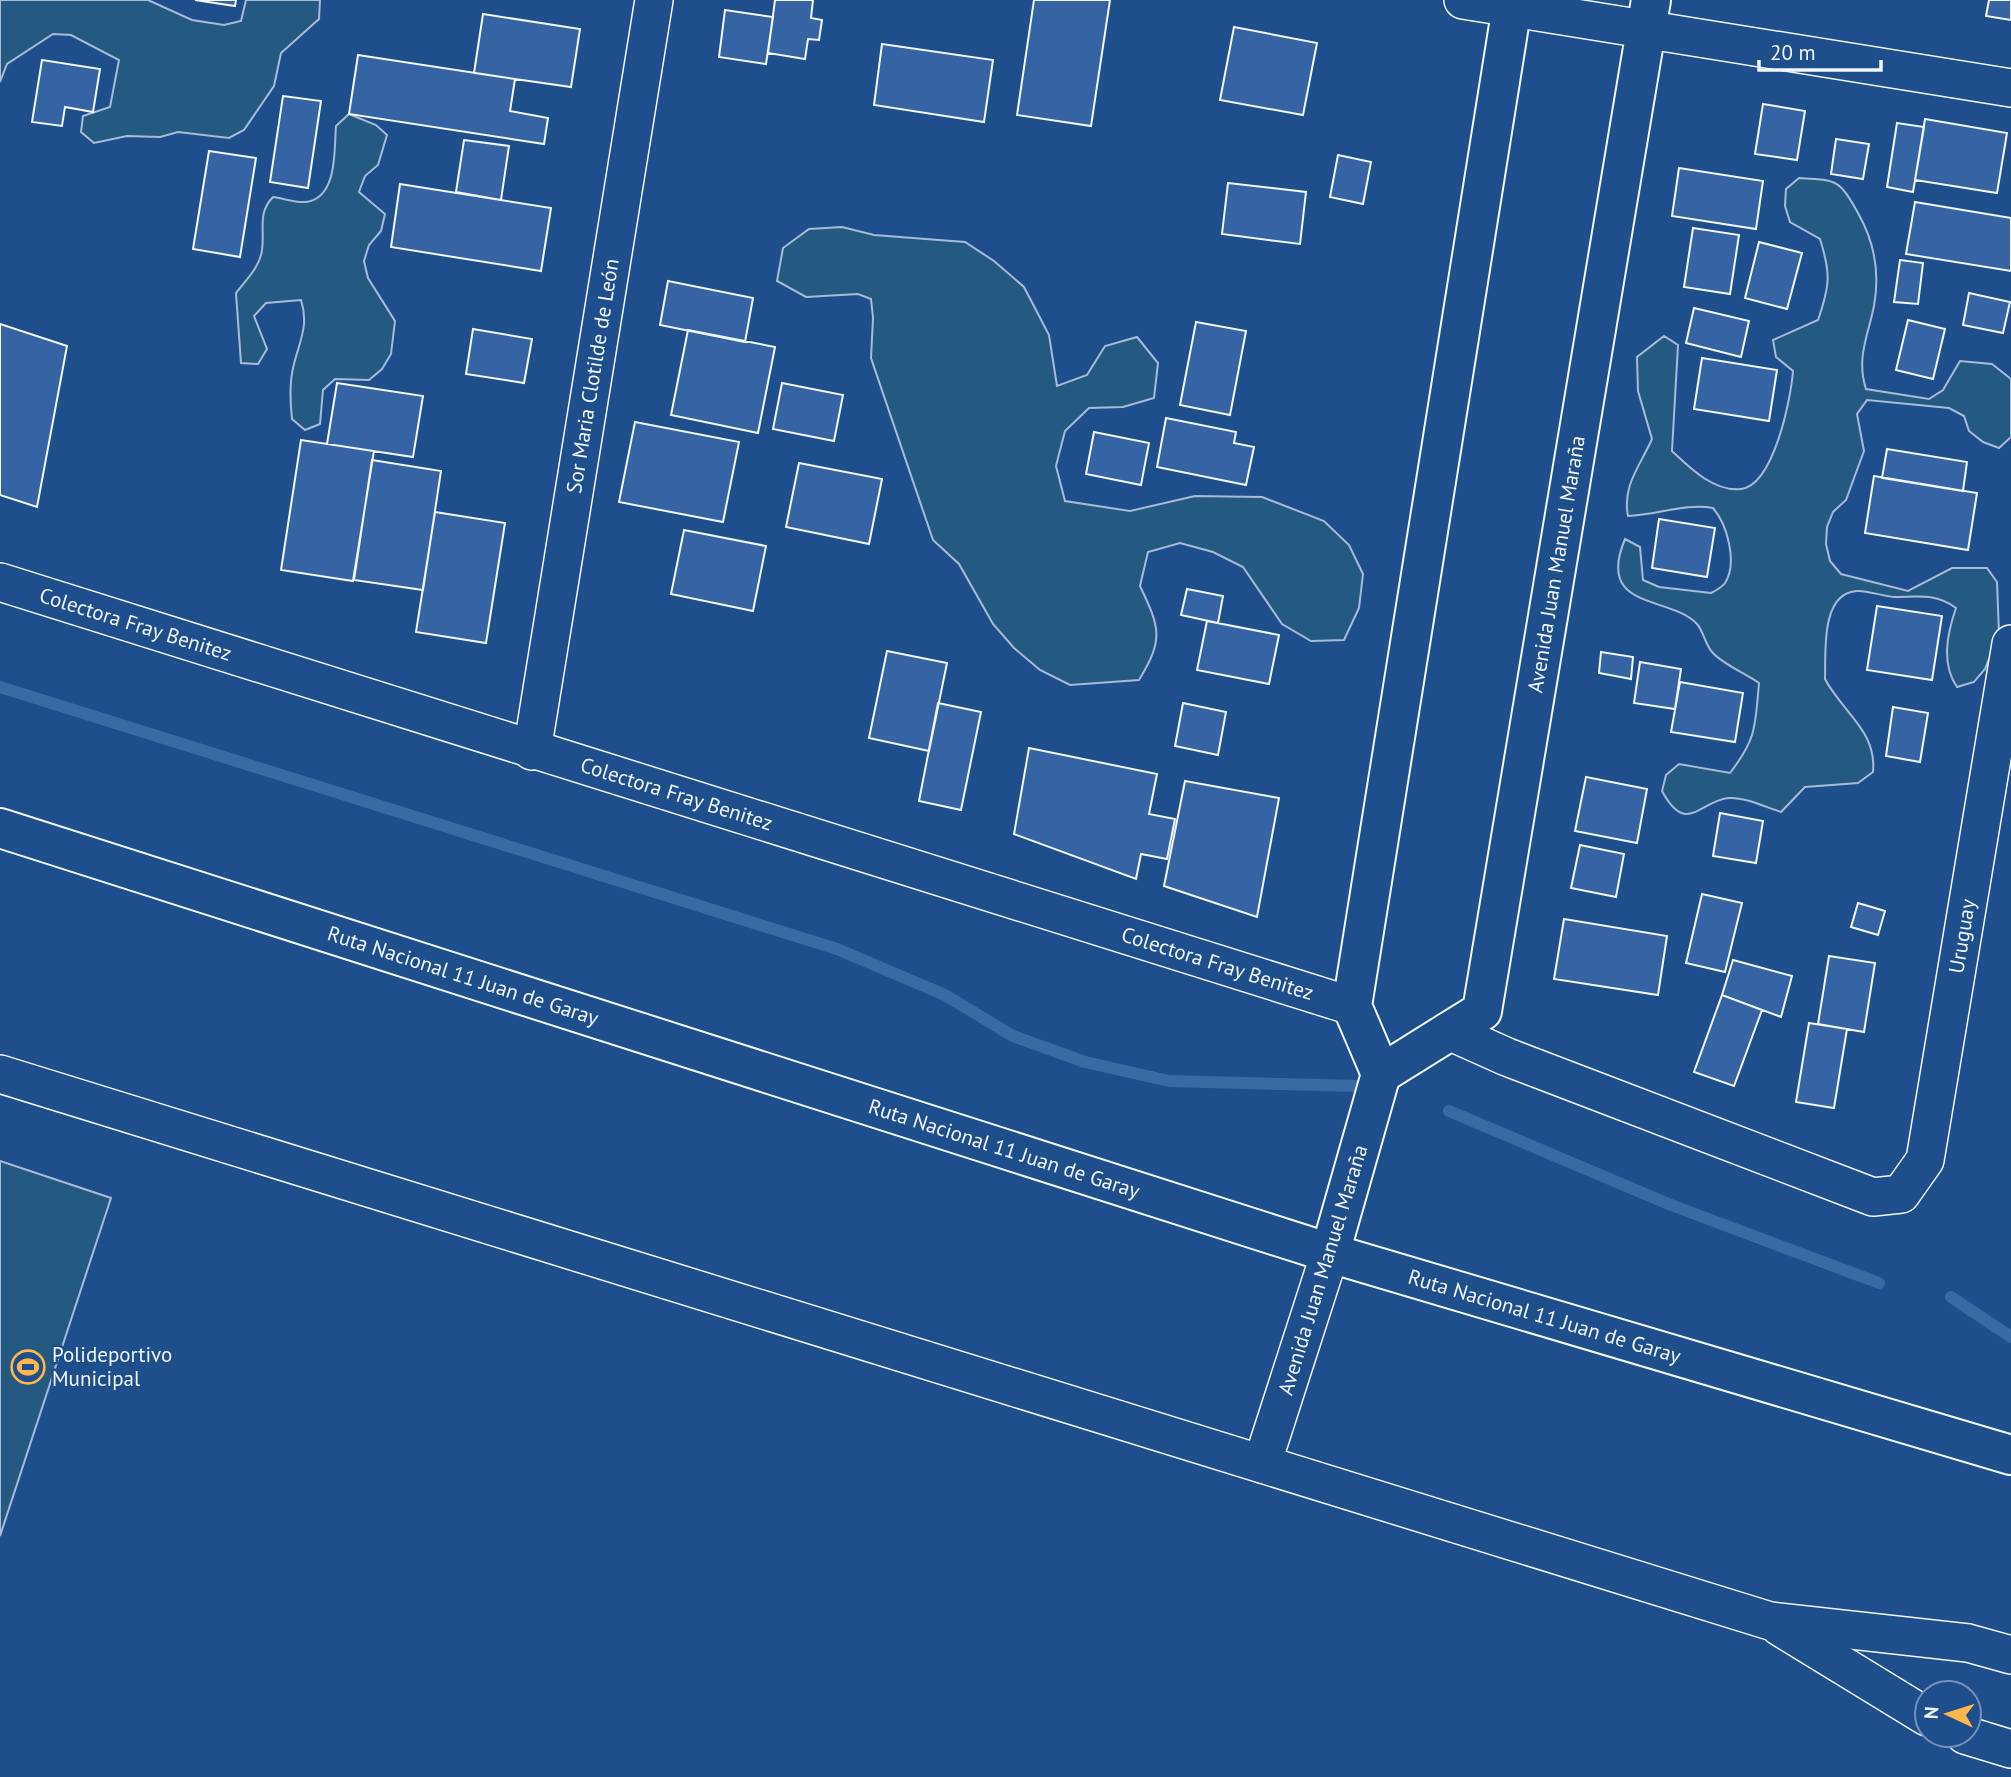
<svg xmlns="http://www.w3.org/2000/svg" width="2011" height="1777" viewBox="0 0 2011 1777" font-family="'PT Sans',sans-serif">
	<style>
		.green { fill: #245a82; stroke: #a8bbd7; stroke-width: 2 }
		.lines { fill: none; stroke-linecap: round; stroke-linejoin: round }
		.stream { stroke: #3b69a3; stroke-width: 12 }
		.building { fill: #3563a3; stroke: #f2f6ff; stroke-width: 2 }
		.minor-casing { stroke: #f2f6ff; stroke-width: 40 }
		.tertiary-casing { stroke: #f2f6ff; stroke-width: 42 }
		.trunk-casing { stroke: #f2f6ff; stroke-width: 42 }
		.minor { stroke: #1f4e8c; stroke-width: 37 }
		.tertiary { stroke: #1f4e8c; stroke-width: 38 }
		.trunk { stroke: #1f4e8c; stroke-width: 38 }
		.labels { text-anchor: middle; stroke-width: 5; stroke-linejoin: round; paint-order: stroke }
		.street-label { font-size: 21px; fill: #f2f6ff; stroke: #1f4e8c }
		.poi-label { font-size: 21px; fill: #f2f6ff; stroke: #1f4e8c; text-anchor: start }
	</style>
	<rect width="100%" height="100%" fill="#1f4e8c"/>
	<path class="green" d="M 0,0 L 148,0 L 192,20 L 224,25 L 241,21 L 246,0 L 320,0 L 319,19 L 281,53 L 274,86 L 244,130 L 229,138 L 178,132 L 160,137 L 127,136 L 94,143 L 81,132 L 83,116 L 110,107 L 119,60 L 71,35 L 53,34 L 7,64 L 0,82 Z
		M 349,114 L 376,125 L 387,135 L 378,165 L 365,176 L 359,192 L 385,214 L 381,231 L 369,245 L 364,261 L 368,278 L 395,321 L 391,354 L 382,369 L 369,380 L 335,379 L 323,390 L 320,424 L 305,430 L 292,419 C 290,401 289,382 294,364 C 300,340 309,325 301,300 L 266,303 L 254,316 L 267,349 L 258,364 L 241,363 L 236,293 C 246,280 260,267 262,250 C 265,230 257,213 273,197 C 282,198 296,203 306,202 C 338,198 334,149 336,126 Z
		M 1799,178 C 1837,180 1839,179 1858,213 C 1874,241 1880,273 1874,306 C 1868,336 1856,358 1866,389 L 1929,399 L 1943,390 L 1960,361 L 1992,364 L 2011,379 L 2011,437 L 1999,448 L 1983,442 L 1969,431 L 1964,416 L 1949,408 L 1867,400 L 1857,414 L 1864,451 L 1846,500 L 1833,512 L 1827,527 L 1826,544 L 1830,561 L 1841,574 L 1908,591 L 1952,568 L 1987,568 L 1997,582 L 1999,634 L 1985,669 L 1974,682 L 1957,687 C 1941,664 1947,634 1956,608 C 1936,593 1918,597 1894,597 C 1882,596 1866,590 1857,591 C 1820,593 1826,654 1825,679 C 1843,713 1877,731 1873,772 L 1858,783 L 1805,787 L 1781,812 C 1765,807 1745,797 1729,798 C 1700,800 1687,837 1662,791 L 1666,775 L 1679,764 L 1730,773 C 1757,738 1755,726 1759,683 C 1745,673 1724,665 1713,653 C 1705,645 1704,632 1697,624 C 1670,595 1595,611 1625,539 L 1640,547 L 1643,580 L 1659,587 L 1711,593 C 1715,591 1722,587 1725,583 C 1738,563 1727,524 1713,508 C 1686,503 1657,515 1628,516 C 1622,486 1640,466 1652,439 L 1638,391 L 1637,357 L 1664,336 L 1678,345 L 1672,451 C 1690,468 1714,492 1741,489 C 1774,485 1791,398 1793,371 L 1776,357 L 1773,340 L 1818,320 C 1830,285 1831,274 1820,239 L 1790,222 L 1785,206 L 1786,189 Z
		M 842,227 L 874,235 L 965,242 L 994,261 L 1024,287 L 1049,335 L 1057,386 L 1087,375 L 1105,346 L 1137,337 L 1158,363 L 1154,398 L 1123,407 L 1089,408 L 1065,431 L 1056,466 L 1065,501 L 1130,511 L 1195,496 L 1262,497 L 1324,521 L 1349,545 L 1363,574 L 1359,608 L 1344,640 L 1311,641 L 1282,624 L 1243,567 L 1213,552 L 1180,543 L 1148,552 L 1140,586 C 1160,628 1164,639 1139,680 L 1070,685 L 1040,670 L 1014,648 L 993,624 L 959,564 L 933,540 L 871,358 L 873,318 L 871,299 L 858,294 L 806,297 L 777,281 L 783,248 L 809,229 Z
		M 0,1161 L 111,1198 L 0,1536 Z"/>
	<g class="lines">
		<path class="stream" d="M 0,687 L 837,949 L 945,995 L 1013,1036 L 1085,1062 L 1169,1081 L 1358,1086
			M 1449,1111 L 1671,1205 L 1879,1283
			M 1951,1297 L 2011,1337"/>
	</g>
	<path class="building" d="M 195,0 L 236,0 L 235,6 Z
		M 775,0 L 813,0 L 811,18 L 822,20 L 819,40 L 808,39 L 805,59 L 768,53 Z
		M 1034,0 L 1110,0 L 1091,126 L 1017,115 Z
		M 1989,0 L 2011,0 L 2011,20 L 1986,16 Z
		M 725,10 L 773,17 L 766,64 L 719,57 Z
		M 483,14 L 580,29 L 571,87 L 474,73 Z
		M 1234,27 L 1317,43 L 1303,115 L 1220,100 Z
		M 882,44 L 993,60 L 984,122 L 874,105 Z
		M 358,55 L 515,79 L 510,111 L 548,118 L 544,144 L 349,114 Z
		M 42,60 L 100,69 L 93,112 L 65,107 L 62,126 L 32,122 Z
		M 283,96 L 321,101 L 308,188 L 270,182 Z
		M 1763,104 L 1805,111 L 1797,160 L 1755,154 Z
		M 1925,119 L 2007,133 L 1997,193 L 1915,180 Z
		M 1897,123 L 1924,127 L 1913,192 L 1887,187 Z
		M 1836,139 L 1869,144 L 1863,179 L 1831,174 Z
		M 464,140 L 509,146 L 501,200 L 456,192 Z
		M 209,151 L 256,158 L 240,257 L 193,249 Z
		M 1338,155 L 1371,162 L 1363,204 L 1330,197 Z
		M 1679,168 L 1763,181 L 1756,229 L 1672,216 Z
		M 1228,183 L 1306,192 L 1300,244 L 1222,234 Z
		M 400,184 L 551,208 L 541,271 L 391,247 Z
		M 1915,202 L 2011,218 L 2011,271 L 1906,254 Z
		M 1693,228 L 1739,235 L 1730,294 L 1684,287 Z
		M 1759,242 L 1802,253 L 1787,309 L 1745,298 Z
		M 1900,260 L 1923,263 L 1918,304 L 1894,302 Z
		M 668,281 L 753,298 L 745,342 L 660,325 Z
		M 1969,293 L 2010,302 L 2003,333 L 1963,325 Z
		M 1694,308 L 1749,321 L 1741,357 L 1686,343 Z
		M 1908,320 L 1945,329 L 1933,379 L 1896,370 Z
		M 1196,322 L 1246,331 L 1230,415 L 1180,405 Z
		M 0,324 L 67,346 L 37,507 L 0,495 Z
		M 473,329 L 532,339 L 524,383 L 466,374 Z
		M 688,330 L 775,347 L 758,433 L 671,415 Z
		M 1702,358 L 1777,370 L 1769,421 L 1694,409 Z
		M 337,383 L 423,396 L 413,457 L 327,444 Z
		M 782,383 L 843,395 L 834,441 L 773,429 Z
		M 1166,418 L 1236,432 L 1234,443 L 1254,447 L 1246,485 L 1157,467 Z
		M 635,422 L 739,442 L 723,522 L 619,502 Z
		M 1094,432 L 1149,443 L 1141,485 L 1086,474 Z
		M 301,440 L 374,451 L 353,581 L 281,570 Z
		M 1887,449 L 1967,462 L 1963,491 L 1882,478 Z
		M 372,460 L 441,471 L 423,590 L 354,580 Z
		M 799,463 L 882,479 L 869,544 L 786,527 Z
		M 1874,476 L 1977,493 L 1968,550 L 1865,533 Z
		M 435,512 L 505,523 L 486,643 L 416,632 Z
		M 1659,519 L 1715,528 L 1707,577 L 1652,568 Z
		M 684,530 L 766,546 L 753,611 L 671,594 Z
		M 1187,589 L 1223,596 L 1218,623 L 1181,615 Z
		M 1877,606 L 1942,616 L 1932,680 L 1867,670 Z
		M 1207,621 L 1279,635 L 1269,684 L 1197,670 Z
		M 887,651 L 947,663 L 929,751 L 869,738 Z
		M 1601,652 L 1633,657 L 1631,679 L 1599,673 Z
		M 1640,662 L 1681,669 L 1675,709 L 1634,703 Z
		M 1680,682 L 1743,693 L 1735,742 L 1671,732 Z
		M 938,703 L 981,712 L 961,810 L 919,801 Z
		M 1183,703 L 1226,712 L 1218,755 L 1175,746 Z
		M 1893,707 L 1928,713 L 1920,762 L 1886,756 Z
		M 1029,748 L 1157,774 L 1149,814 L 1175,819 L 1167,859 L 1141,854 L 1136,879 L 1014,834 Z
		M 1586,777 L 1647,789 L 1637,843 L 1575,831 Z
		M 1185,781 L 1279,798 L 1257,917 L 1164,886 Z
		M 1720,813 L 1763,821 L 1756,863 L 1713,856 Z
		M 1580,845 L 1624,854 L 1616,897 L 1571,888 Z
		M 1702,894 L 1742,903 L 1725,972 L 1686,963 Z
		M 1858,903 L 1885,911 L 1878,935 L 1851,927 Z
		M 1564,919 L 1667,936 L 1658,995 L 1554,979 Z
		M 1829,956 L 1875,963 L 1864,1032 L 1818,1024 Z
		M 1733,960 L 1792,976 L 1781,1017 L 1722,995 Z
		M 1722,995 L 1762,1010 L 1734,1086 L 1694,1072 Z
		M 1809,1023 L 1847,1029 L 1834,1108 L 1796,1102 Z"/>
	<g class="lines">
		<defs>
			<g id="minor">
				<path d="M 1463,0 L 2011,88"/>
				<path id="s1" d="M 0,582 L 1352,1006"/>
				<path id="s2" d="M 532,751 L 654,0"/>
				<path id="s3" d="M 1449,1031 L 1507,1057 L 1873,1197 L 1901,1194 L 1925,1160 L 2011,644"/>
				<path d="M 0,1074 L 1770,1621 L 1968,1643 L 2011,1655"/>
				<path d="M 1262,1464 L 1330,1253"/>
				<path d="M 1780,1627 L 1927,1717"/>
				<path d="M 1965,1735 L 2011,1749"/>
			</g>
			<g id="tertiary">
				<path id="s4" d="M 1381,1074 L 1482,1011 L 1651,0"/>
				<path d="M 1330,1253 L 1381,1074 L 1352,1006 L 1513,0"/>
			</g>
			<g id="trunk">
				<path id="s5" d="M 0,828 L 1330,1253 L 2011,1455"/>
			</g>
		</defs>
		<use href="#minor" class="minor-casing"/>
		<use href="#tertiary" class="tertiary-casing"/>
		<use href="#trunk" class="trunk-casing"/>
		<use href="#minor" class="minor"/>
		<use href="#tertiary" class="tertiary"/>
		<use href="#trunk" class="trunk"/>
	</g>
	<defs>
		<symbol id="stadium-ring" viewBox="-11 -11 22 22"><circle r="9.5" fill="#1f4e8c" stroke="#ffb74d" stroke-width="1.5"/><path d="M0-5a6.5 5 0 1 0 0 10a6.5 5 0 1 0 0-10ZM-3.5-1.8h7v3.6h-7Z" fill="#ffb74d"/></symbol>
	</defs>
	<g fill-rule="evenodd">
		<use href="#stadium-ring" x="9" y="1348" width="38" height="38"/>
	</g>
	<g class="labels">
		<g class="street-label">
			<text dy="7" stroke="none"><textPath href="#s2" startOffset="380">Sor Maria Clotilde de León</textPath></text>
			<text dy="7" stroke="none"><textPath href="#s4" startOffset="572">Avenida Juan Manuel Maraña</textPath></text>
			<text dy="7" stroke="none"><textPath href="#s1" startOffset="142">Colectora Fray Benitez</textPath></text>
			<text dy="7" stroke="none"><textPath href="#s1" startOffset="709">Colectora Fray Benitez</textPath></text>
			<text dy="7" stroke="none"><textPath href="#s3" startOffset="752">Uruguay</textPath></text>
			<text dy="7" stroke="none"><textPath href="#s1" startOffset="1276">Colectora Fray Benitez</textPath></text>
			<text dy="7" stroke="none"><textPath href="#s5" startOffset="486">Ruta Nacional 11 Juan de Garay</textPath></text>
			<text dy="7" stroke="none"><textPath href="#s5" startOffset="1054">Ruta Nacional 11 Juan de Garay</textPath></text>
			<text transform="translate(1323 1270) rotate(-73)" y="7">Avenida Juan Manuel Maraña</text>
			<text dy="7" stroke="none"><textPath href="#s5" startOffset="1620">Ruta Nacional 11 Juan de Garay</textPath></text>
		</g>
		<g class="poi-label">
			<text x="52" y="1362">Polideportivo<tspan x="52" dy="24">Municipal</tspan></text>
		</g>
	</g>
	<g transform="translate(1948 1714) rotate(274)"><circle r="33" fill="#1f4e8c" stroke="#7391ba" stroke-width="2"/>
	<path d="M0-5L12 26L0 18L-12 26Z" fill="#ffb74d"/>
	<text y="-10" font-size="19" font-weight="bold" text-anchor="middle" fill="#f2f6ff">N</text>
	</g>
	<path d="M1759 60v10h122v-10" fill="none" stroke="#f2f6ff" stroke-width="3.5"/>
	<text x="1770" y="60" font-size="21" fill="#f2f6ff" stroke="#1f4e8c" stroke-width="5" paint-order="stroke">20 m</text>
</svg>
